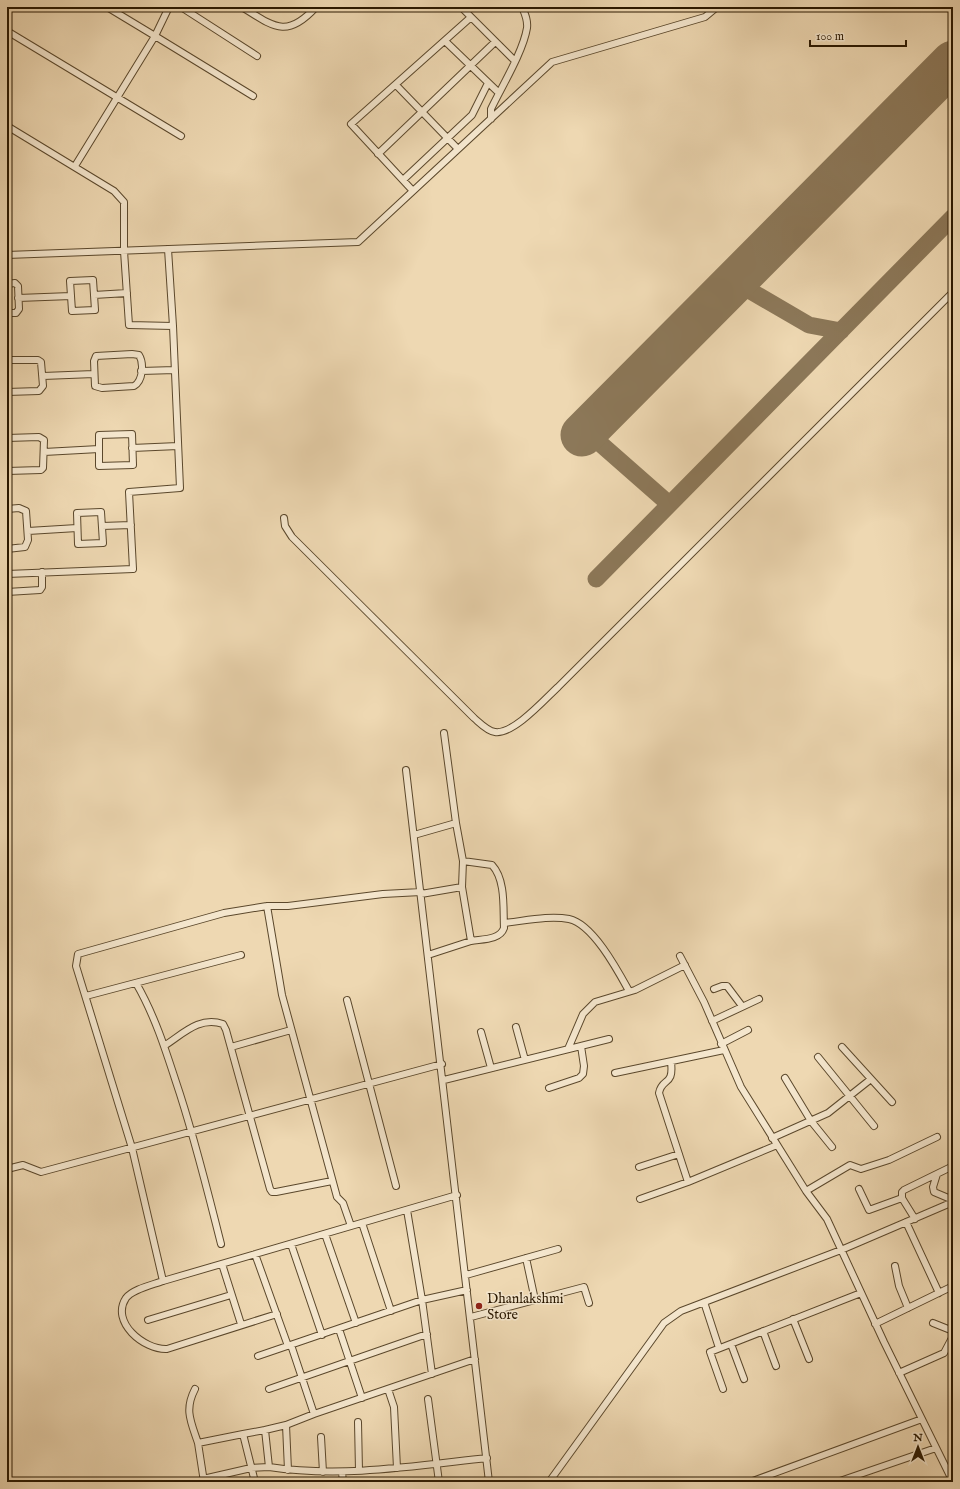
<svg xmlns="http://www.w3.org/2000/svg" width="960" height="1489" viewBox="0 0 960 1489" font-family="'IM FELL English',serif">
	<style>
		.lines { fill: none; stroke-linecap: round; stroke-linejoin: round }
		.taxiway { stroke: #8c7859; stroke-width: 17 }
		.runway { stroke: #8c7859; stroke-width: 43 }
		.minor-casing { stroke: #5b482c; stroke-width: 8 }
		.minor { stroke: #f4e6cd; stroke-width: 6 }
		.poi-dot { fill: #8f2418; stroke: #f4e6cd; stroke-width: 1.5 }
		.labels { text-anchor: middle; stroke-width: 3; stroke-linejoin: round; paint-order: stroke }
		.poi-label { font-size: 14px; fill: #2a1800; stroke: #f4e6cd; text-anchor: start }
	</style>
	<rect width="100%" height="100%" fill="#eed8b2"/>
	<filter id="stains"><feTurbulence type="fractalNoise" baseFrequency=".005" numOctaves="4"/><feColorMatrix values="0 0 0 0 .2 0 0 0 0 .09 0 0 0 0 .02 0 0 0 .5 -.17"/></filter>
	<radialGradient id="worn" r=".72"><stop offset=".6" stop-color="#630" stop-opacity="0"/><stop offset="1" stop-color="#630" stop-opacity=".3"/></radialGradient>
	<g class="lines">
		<path class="taxiway" d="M 735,282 L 809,325 L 841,331
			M 586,431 L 669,504
			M 596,579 L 953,217"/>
		<path class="runway" d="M 582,435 L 953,62"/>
		<defs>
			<path id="minor" d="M 169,7 L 155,36 L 253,96
				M 181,7 L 257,56
				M 242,7 C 274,27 287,39 316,7
				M 461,7 L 515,61
				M 7,31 L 181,136
				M 445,41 L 499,93
				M 396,85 L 458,149
				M 491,119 L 491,109 C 502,86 523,52 527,28 C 528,20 525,14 522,7
				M 7,126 L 114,191 L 124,202 L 124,251 L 129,325 L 173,326 L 180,488 L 129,492 L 133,569 L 7,574
				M 378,154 L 495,42
				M 75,166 L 155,36 L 107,7
				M 403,180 L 472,115 L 488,83
				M 413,191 L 351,124 L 470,18
				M 168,249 L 173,326
				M 7,255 L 358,242 L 552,62 L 705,17 L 717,7
				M 93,280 L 95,310 L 72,311 L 70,281 Z
				M 7,284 L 15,283 L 18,286 L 19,309 L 16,313 L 7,313
				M 94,295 L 127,293
				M 18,298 L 71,296
				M 132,354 L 139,355 C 144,363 143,381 134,386 L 102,388 L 95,386 L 94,361 L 96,356 Z
				M 7,360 L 38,360 L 41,362 L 43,386 L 39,391 L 7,392
				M 141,371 L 175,370
				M 43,376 L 94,374
				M 132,434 L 133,465 L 99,466 L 99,435 Z
				M 7,438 L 39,437 L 44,440 L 43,468 L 41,470 L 7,471
				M 132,448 L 178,446
				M 44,452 L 99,449
				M 7,509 L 19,508 L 26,511 L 28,540 L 25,547 L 7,549
				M 101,512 L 103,543 L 78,544 L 77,513 Z
				M 284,518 L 285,526 L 292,537 L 474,718 C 480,723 487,731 495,732 C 513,735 545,699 558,687 L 953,292
				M 102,526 L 131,525
				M 28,531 L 77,528
				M 7,592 L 40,590 L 42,587 L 42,572
				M 406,770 L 489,1482
				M 456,823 L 463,861 L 462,887
				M 414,835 L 456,823 L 444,733
				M 463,861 L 492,865 C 506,880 503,909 504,928 C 500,940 482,939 471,941
				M 421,894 L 462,887 L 471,941 L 428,955
				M 267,906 L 282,995 L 337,1197 L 343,1203 L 351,1226
				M 504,923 C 524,921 549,915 569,919 C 593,924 618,971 629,991
				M 680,956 L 704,1002 L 741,1087 L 806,1191 L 827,1219 L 884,1342 L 953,1482
				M 136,983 C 154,1014 165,1048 176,1082 C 194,1135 207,1189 221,1244
				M 714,989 L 722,986 L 727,986 L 742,1006
				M 86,996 L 241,955
				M 347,1000 L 396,1186
				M 712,1021 L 759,999
				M 516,1027 L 525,1060
				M 481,1032 L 491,1068
				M 721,1044 L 748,1030
				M 164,1046 C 183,1034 199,1016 223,1024 L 226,1030 L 270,1189 L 272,1192 L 276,1192 L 332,1181
				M 231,1047 L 291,1030
				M 842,1047 L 892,1102
				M 568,1049 L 583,1014 L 595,1002 L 635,990 L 685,965
				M 818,1057 L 874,1126
				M 671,1062 C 674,1087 662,1077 659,1093 L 688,1182 L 777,1145
				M 615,1073 L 724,1050
				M 785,1078 L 811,1121 L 832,1147
				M 444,1080 L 609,1039
				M 549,1088 L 579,1078 L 583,1074 L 584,1066 L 581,1046
				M 772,1138 L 828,1113 L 871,1079
				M 639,1167 L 679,1154
				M 7,1169 L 23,1165 L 41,1172 L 442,1064
				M 937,1174 L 933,1187 L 934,1192 L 953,1200
				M 859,1189 L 869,1210 L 902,1198 L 915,1219
				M 806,1191 L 850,1165 L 861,1169 L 889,1160 L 937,1137
				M 902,1198 L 902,1192 L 904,1190 L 953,1166
				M 640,1199 L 688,1182
				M 407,1210 L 422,1300 L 432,1374
				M 906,1222 L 939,1293
				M 362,1223 L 391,1311
				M 325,1234 L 356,1323
				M 291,1244 L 322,1335
				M 255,1254 L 288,1346
				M 526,1258 L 535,1300
				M 222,1264 L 241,1324
				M 895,1266 L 899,1286 L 908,1308
				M 466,1275 L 558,1249
				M 163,1281 L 132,1148 L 76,966 L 78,954 L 224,913 L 267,906 L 288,906 L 383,894 L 421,892
				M 704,1302 L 719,1348
				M 277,1314 L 167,1349 C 144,1350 110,1322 126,1298 C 133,1289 152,1285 163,1281 L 457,1195
				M 471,1317 L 584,1287 L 589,1303
				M 793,1319 L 809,1359
				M 148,1320 L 231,1295
				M 933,1323 L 953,1331
				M 875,1324 L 953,1286
				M 339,1329 L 362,1398
				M 763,1331 L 776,1366
				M 731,1344 L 744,1379
				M 291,1345 L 314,1414
				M 258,1356 L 422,1300 L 467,1290
				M 899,1373 L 944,1353 L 953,1336
				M 195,1389 C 184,1410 191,1422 198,1443
				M 269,1389 L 427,1334
				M 388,1389 L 394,1407 L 397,1468
				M 723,1389 L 710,1352 L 861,1293
				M 428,1399 L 439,1482
				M 358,1422 L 359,1471
				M 286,1425 L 288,1470
				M 243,1434 L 265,1430
				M 321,1437 L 323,1472
				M 269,1467 C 342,1478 414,1466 487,1458
				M 342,1472 L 343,1482
				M 203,1479 L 251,1468 L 269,1467 L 265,1430 L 286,1425 L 314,1414 L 475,1359
				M 204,1482 L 198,1443 L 243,1434 L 255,1482
				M 549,1482 L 664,1323 L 681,1311 L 841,1250 L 953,1202
				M 750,1482 L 922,1419
				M 837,1482 L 936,1448"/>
		</defs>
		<use href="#minor" class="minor-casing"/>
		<use href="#minor" class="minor"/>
	</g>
	<circle class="poi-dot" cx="479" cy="1306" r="4"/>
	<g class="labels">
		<g class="poi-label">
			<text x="487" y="1303">Dhanlakshmi<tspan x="487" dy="16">Store</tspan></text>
		</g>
	</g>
	<rect width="960" height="1489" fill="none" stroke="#eed8b2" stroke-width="24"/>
	<rect x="8" y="8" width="944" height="1473" fill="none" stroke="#2a1800" stroke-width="2"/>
	<rect x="12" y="12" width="936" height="1465" fill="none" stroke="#2a1800"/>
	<g transform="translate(918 1447)" stroke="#f4e6cd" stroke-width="3" paint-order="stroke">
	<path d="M0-3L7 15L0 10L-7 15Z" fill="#2a1800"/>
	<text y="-6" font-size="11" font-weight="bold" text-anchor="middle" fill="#2a1800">N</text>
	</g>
	<path d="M810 40v6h96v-6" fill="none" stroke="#2a1800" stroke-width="2"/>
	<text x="816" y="40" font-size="12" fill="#2a1800" stroke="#f4e6cd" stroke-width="3" paint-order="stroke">100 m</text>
	<rect width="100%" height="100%" filter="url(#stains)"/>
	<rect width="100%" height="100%" fill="url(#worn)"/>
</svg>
